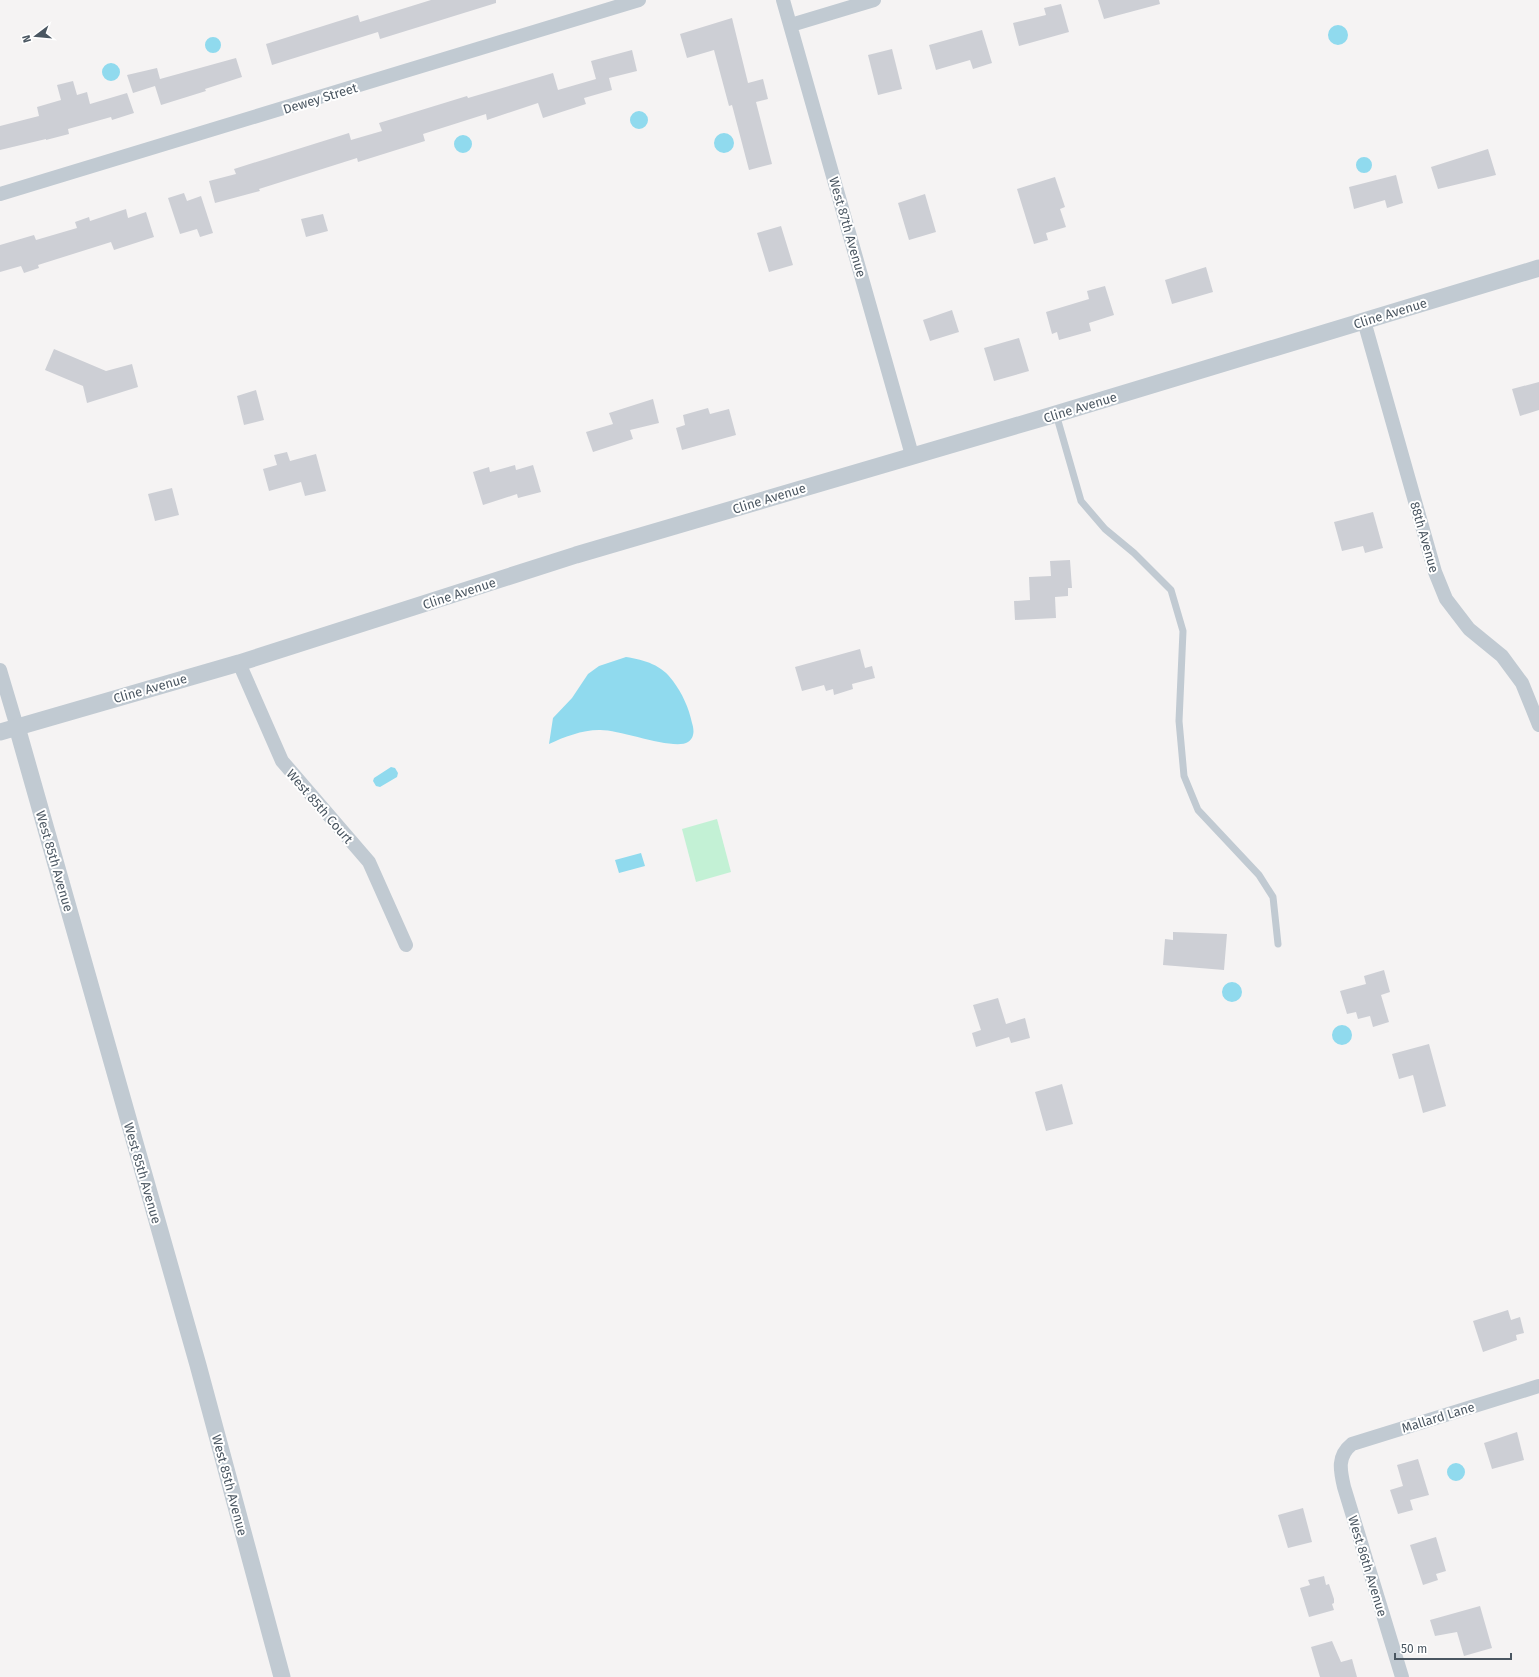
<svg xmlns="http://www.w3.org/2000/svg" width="1539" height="1677" viewBox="0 0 1539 1677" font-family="'Fira Sans',sans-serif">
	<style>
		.green { fill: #c3f1d5 }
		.water { fill: #90daee }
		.building { fill: #cdcfd5 }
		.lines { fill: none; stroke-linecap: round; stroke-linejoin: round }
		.service { stroke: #c1cad2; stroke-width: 7 }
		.minor { stroke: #c1cad2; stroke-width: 14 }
		.tertiary { stroke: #c1cad2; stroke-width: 17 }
		.labels { text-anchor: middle; stroke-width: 4; stroke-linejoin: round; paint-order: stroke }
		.street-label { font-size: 13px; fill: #4a5661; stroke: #fff }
	</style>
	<rect width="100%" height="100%" fill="#f5f3f3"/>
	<path class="green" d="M 717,819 L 731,872 L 696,882 L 682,829 Z"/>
	<path class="water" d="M1328 35a10 10 0 1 1 20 0a10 10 0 1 1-20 0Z
		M205 45a8 8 0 1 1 16 0a8 8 0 1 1-16 0Z
		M102 72a9 9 0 1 1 18 0a9 9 0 1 1-18 0Z
		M630 120a9 9 0 1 1 18 0a9 9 0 1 1-18 0Z
		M714 143a10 10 0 1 1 20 0a10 10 0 1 1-20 0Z
		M454 144a9 9 0 1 1 18 0a9 9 0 1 1-18 0Z
		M1356 165a8 8 0 1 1 16 0a8 8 0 1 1-16 0Z
		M 626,657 C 645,660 662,665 673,681 C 682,693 689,708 692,723 C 694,729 695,738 688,742 C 674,751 619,729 599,730 C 582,730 564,737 549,744 L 553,718 L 572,698 L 588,674 L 599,666 Z
		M 391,767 L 395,768 L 398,773 L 397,777 L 380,787 L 376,786 L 373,781 L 374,778 Z
		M 641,853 L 645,866 L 619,873 L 615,860 Z
		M1222 992a10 10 0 1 1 20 0a10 10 0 1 1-20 0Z
		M1332 1035a10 10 0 1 1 20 0a10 10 0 1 1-20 0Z
		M1447 1472a9 9 0 1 1 18 0a9 9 0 1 1-18 0Z"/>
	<path class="building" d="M 431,0 L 496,0 L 496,3 L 380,39 L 378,32 L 272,65 L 266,44 L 358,15 L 360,22 Z
		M 1098,0 L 1159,0 L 1160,4 L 1104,19 Z
		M 1061,4 L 1069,32 L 1019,46 L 1013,23 L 1046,15 L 1044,8 Z
		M 732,18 L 748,83 L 763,79 L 768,99 L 756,102 L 772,164 L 749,170 L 732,105 L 729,106 L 714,50 L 687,58 L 680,34 Z
		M 982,30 L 992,63 L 973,69 L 970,60 L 936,70 L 929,45 Z
		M 892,49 L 902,89 L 878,95 L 868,55 Z
		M 632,50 L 637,71 L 609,78 L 612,90 L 584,98 L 586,104 L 543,118 L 538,103 L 487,120 L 486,114 L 423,134 L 425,141 L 358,162 L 357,158 L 259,189 L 260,191 L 215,203 L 209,181 L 236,174 L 234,169 L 349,133 L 351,140 L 382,131 L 379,123 L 467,96 L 468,98 L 553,73 L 558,90 L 596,79 L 591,61 Z
		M 236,58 L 242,77 L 205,89 L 206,91 L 161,105 L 155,86 L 133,93 L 127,75 L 157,68 L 160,79 Z
		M 73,81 L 77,95 L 87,92 L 90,104 L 127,93 L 134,113 L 112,120 L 111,117 L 68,129 L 69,134 L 46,140 L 46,139 L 0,150 L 0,126 L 39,116 L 37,107 L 61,100 L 57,85 Z
		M 1488,149 L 1496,175 L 1438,189 L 1431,167 Z
		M 1396,175 L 1403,203 L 1387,208 L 1385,200 L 1354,209 L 1349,187 Z
		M 1055,177 L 1065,207 L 1060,209 L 1066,227 L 1046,233 L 1048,240 L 1034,244 L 1017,189 Z
		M 184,193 L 187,201 L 201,196 L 213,233 L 200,237 L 197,229 L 180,234 L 168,198 Z
		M 925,194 L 936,232 L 909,240 L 898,203 Z
		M 126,209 L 128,218 L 146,212 L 154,237 L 114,250 L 111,242 L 38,265 L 39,268 L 24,273 L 21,266 L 0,272 L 0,245 L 34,235 L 36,240 L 77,228 L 75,222 L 89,217 L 90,221 Z
		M 323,214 L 328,231 L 306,237 L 301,219 Z
		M 781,226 L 793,265 L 769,272 L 757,233 Z
		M 1206,267 L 1213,292 L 1172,304 L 1165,280 Z
		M 1105,286 L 1114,315 L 1089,323 L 1091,331 L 1059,340 L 1057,332 L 1052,334 L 1046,312 L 1089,299 L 1087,291 Z
		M 952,310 L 959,332 L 930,341 L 923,320 Z
		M 1019,338 L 1029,371 L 994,381 L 984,348 Z
		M 54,349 L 106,371 L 132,364 L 138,387 L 87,403 L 83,386 L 45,370 Z
		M 1539,382 L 1539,410 L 1520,416 L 1512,389 Z
		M 256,390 L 264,420 L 244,425 L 237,396 Z
		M 653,399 L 659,423 L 630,430 L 633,439 L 593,452 L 586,432 L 613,424 L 609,413 Z
		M 708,408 L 710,414 L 729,409 L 736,435 L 682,450 L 676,428 L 685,425 L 683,415 Z
		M 287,452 L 290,461 L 316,454 L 326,491 L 305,496 L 301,482 L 269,491 L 263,469 L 277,465 L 274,455 Z
		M 515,465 L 516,470 L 533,465 L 541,492 L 518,498 L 517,494 L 483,505 L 473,472 L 489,467 L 490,472 Z
		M 172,488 L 179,515 L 155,521 L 148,494 Z
		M 1373,512 L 1383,548 L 1365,553 L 1363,546 L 1342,551 L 1334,522 Z
		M 1070,560 L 1072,588 L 1068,588 L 1068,596 L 1055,597 L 1056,618 L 1015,620 L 1014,601 L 1030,600 L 1029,577 L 1051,576 L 1050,561 Z
		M 860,649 L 865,668 L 872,666 L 875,678 L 852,684 L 853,689 L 834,695 L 833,689 L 826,691 L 824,685 L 802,691 L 795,667 Z
		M 1173,932 L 1227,934 L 1224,970 L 1163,965 L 1165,939 L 1173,940 Z
		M 1384,970 L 1390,992 L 1381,995 L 1389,1022 L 1373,1027 L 1370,1016 L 1358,1019 L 1356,1012 L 1347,1014 L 1340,991 L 1366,984 L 1364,976 Z
		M 998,998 L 1006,1024 L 1025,1018 L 1030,1038 L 1011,1043 L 1009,1037 L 976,1047 L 972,1033 L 981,1030 L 973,1005 Z
		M 1429,1044 L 1446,1106 L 1423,1113 L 1413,1075 L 1399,1079 L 1392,1054 Z
		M 1062,1084 L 1073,1124 L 1046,1131 L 1035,1092 Z
		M 1508,1310 L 1511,1320 L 1520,1317 L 1524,1333 L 1516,1335 L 1517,1340 L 1483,1352 L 1473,1321 Z
		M 1517,1432 L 1524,1460 L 1492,1469 L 1484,1443 Z
		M 1418,1459 L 1429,1495 L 1410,1500 L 1413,1510 L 1398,1514 L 1390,1490 L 1403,1486 L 1397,1465 Z
		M 1303,1508 L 1312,1542 L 1288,1548 L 1278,1515 Z
		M 1436,1537 L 1446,1571 L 1436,1574 L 1438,1580 L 1423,1585 L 1410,1545 Z
		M 1324,1576 L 1326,1585 L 1329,1584 L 1334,1599 L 1334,1603 L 1332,1604 L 1334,1610 L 1309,1617 L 1300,1588 L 1310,1585 L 1308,1580 Z
		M 1480,1606 L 1492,1648 L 1464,1656 L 1457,1632 L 1435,1636 L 1430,1620 Z
		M 1332,1641 L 1341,1662 L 1352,1659 L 1357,1677 L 1320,1677 L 1311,1647 Z"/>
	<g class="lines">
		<path class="service" d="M 1056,414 L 1081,501 L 1105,529 L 1134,553 L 1171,590 L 1183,631 L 1179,721 L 1184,776 L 1198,810 L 1259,875 L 1273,897 L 1278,944"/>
		<path class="minor" d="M 783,0 L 912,455
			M 791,25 L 874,0
			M 0,194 L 639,0
			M 1364,321 L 1435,572 L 1446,599 L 1469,629 L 1502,656 L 1522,683 L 1539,725
			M 239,663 L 282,761 L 369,862 L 406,945
			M 0,670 L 17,727
			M 1402,1677 L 1344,1487 C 1340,1470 1337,1456 1352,1444 L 1539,1386"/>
		<path class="tertiary" d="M 17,727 L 198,1365 L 282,1677
			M 0,732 L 239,663 L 576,555 L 1056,414 L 1539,268"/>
	</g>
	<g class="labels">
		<g class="street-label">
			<text transform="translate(320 98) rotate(-17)" y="5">Dewey Street</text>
			<text transform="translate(848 227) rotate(74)" y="5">West 87th Avenue</text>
			<text transform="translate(1390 313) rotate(-17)" y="5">Cline Avenue</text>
			<text transform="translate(1080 407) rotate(-17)" y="5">Cline Avenue</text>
			<text transform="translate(769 498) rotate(-17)" y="5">Cline Avenue</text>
			<text transform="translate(1425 537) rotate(74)" y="5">88th Avenue</text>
			<text transform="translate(459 593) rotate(-18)" y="5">Cline Avenue</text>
			<text transform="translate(150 688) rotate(-16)" y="5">Cline Avenue</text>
			<text transform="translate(320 806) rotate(49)" y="5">West 85th Court</text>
			<text transform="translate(55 861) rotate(74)" y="5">West 85th Avenue</text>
			<text transform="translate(143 1173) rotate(74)" y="5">West 85th Avenue</text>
			<text transform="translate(1438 1417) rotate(-17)" y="5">Mallard Lane</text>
			<text transform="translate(230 1485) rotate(75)" y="5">West 85th Avenue</text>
			<text transform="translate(1368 1566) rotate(73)" y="5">West 86th Avenue</text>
		</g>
	</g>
	<g transform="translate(36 36) rotate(254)" stroke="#ffffff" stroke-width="3" paint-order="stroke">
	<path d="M0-3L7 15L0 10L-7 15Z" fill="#4a5661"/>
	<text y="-6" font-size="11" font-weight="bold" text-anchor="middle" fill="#4a5661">N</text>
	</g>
	<path d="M1395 1653v6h116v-6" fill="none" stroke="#4a5661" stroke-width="2"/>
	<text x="1401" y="1653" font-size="12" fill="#4a5661" stroke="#ffffff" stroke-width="3" paint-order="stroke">50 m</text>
</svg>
